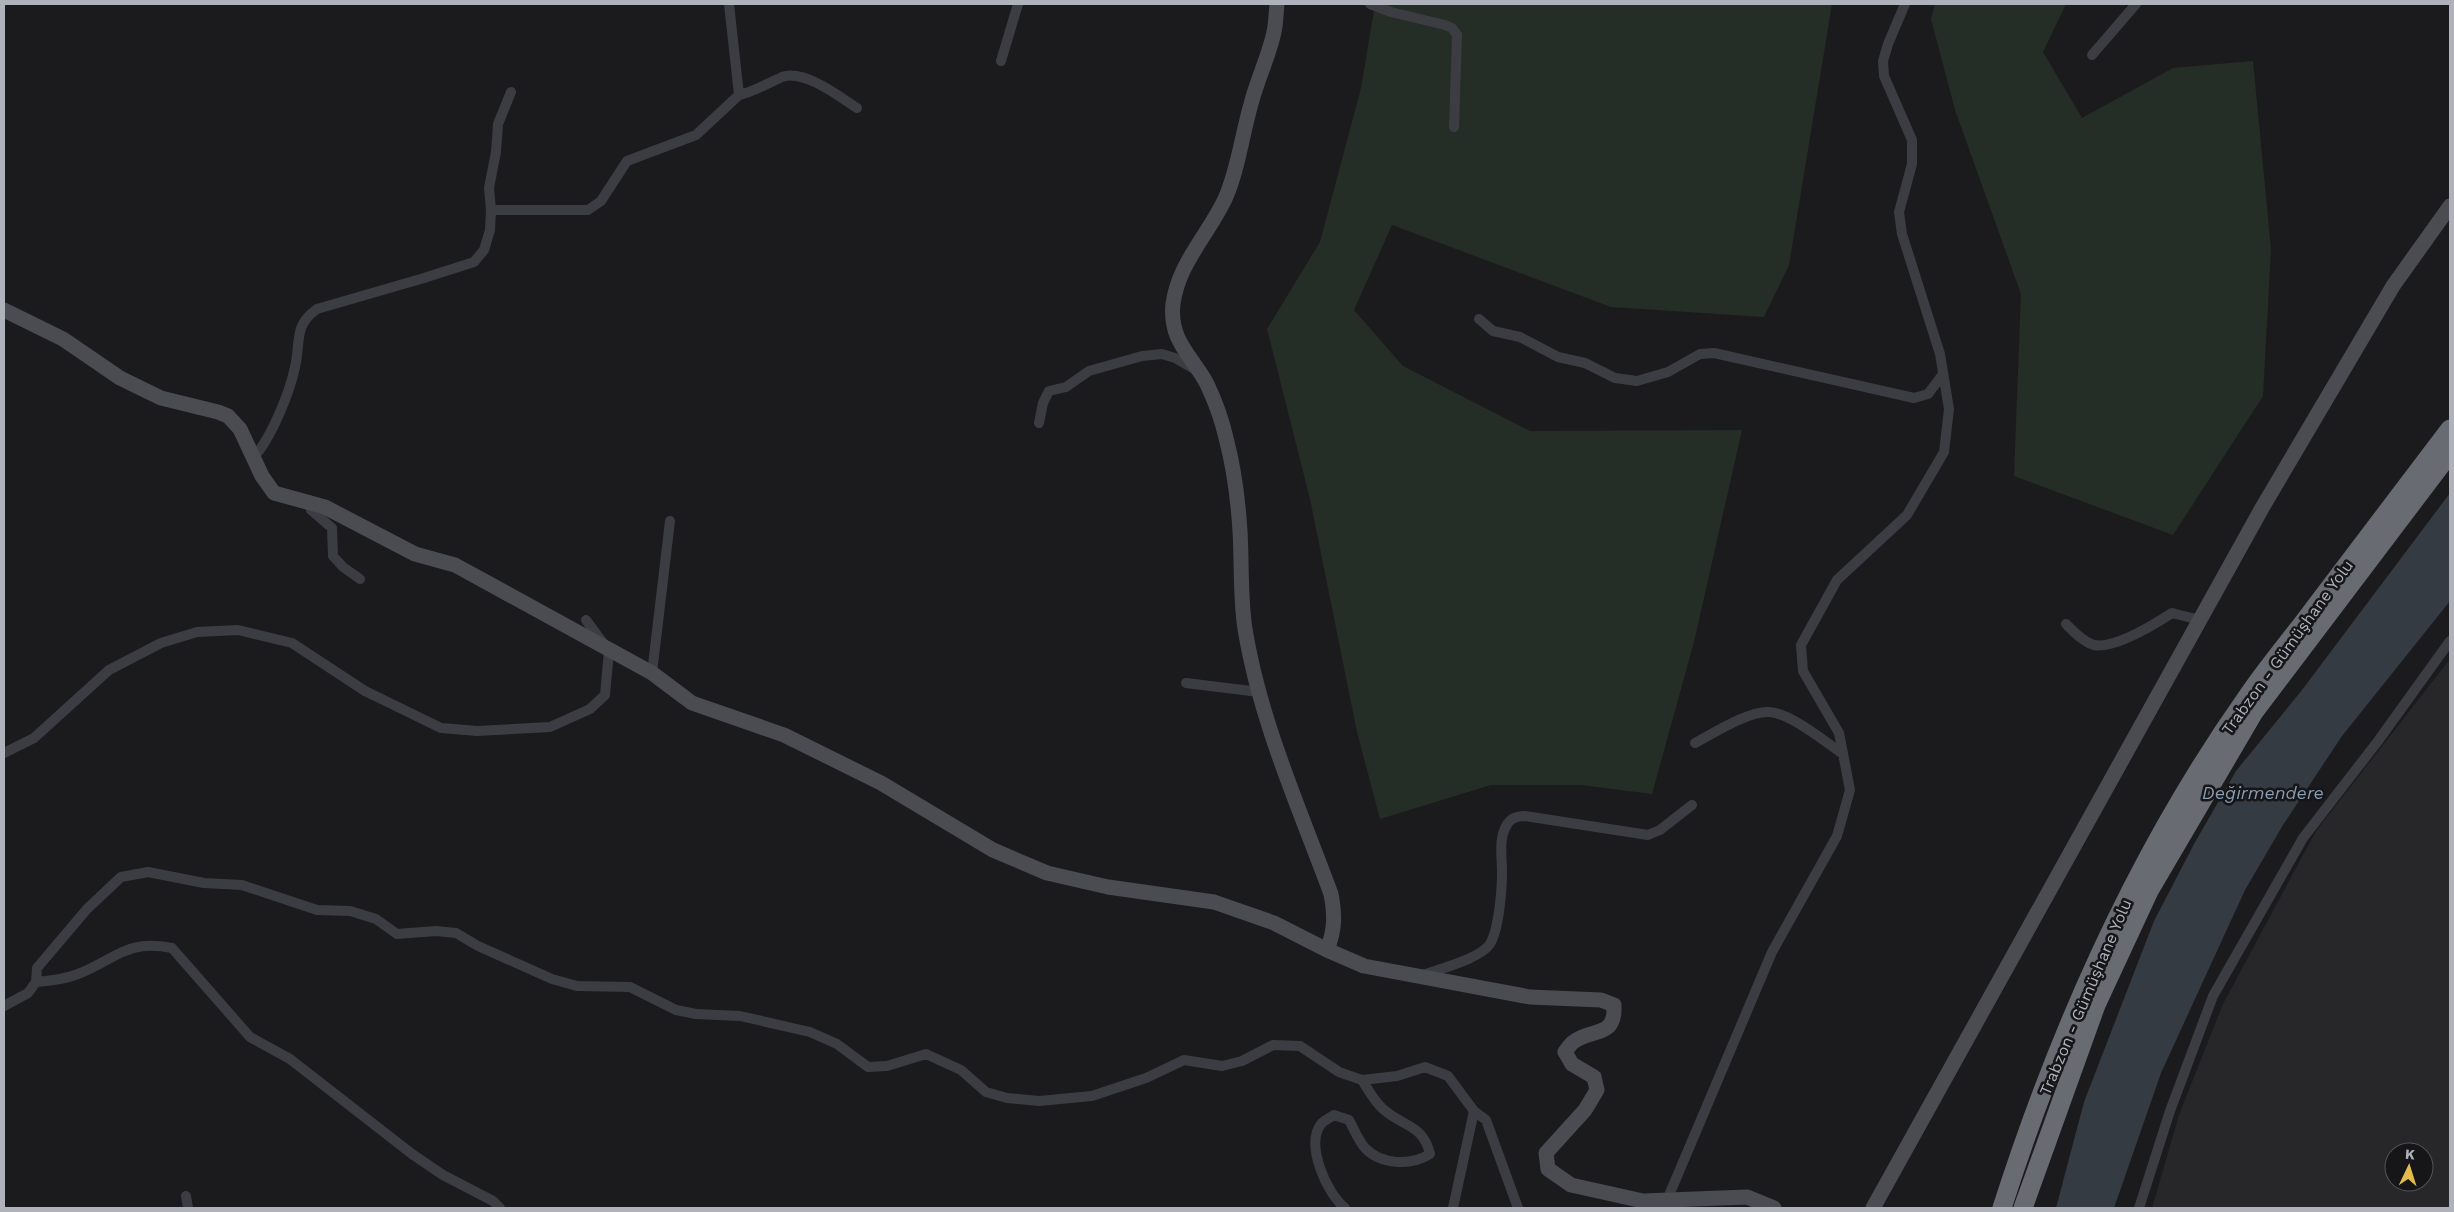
<svg xmlns="http://www.w3.org/2000/svg" width="2454" height="1212" viewBox="0 0 2454 1212" font-family="'Work Sans',sans-serif">
	<style>
		.built { fill: #27272a; fill-rule: evenodd }
		.green { fill: #252d27 }
		.water { fill: #343b42 }
		.lines { fill: none; stroke-linecap: round; stroke-linejoin: round }
		.street { stroke: #3c3d42; stroke-width: 10 }
		.secondary { stroke: #4a4c51; stroke-width: 15 }
		.highway { stroke: #696b72; stroke-width: 19 }
		.labels { text-anchor: middle; stroke-width: 5; stroke-linejoin: round; paint-order: stroke }
		.street-label { font-size: 16px; fill: #afb2bb; stroke: #161618 }
		.water-label { font-size: 18px; font-style: italic; fill: #8a9cb2; stroke: #161618 }
	</style>
	<rect width="100%" height="100%" fill="#1b1b1d"/>
	<path class="built" d="M 2450,659 L 2450,1208 L 2152,1208 L 2179,1115 L 2223,1004 L 2316,831 ZM 2394,1152 L 2424,1152 L 2424,1182 L 2394,1182 Z"/>
	<path class="green" d="M 1375,4 L 1832,4 L 1789,265 L 1764,317 L 1611,307 L 1392,225 L 1354,310 L 1403,366 L 1530,431 L 1742,430 L 1694,642 L 1652,794 L 1581,785 L 1491,785 L 1380,819 L 1357,732 L 1310,499 L 1267,329 L 1320,242 L 1361,88 Z
		M 1935,4 L 2066,4 L 2043,52 L 2082,118 L 2173,68 L 2253,61 L 2271,249 L 2263,396 L 2173,535 L 2014,476 L 2021,294 L 1955,110 L 1931,19 Z"/>
	<path class="water" d="M 2450,493 L 2450,601 L 2342,736 L 2283,825 L 2245,890 L 2161,1073 L 2114,1208 L 2056,1208 L 2084,1102 L 2154,921 L 2194,844 L 2236,771 L 2302,690 Z"/>
	<g class="lines">
		<path class="street" d="M 729,4 L 739,95
			M 1370,4 L 1391,12 L 1445,25 L 1452,28 L 1457,35 L 1454,127
			M 2092,55 L 2136,4
			M 1001,61 L 1018,4
			M 491,210 L 588,210 L 601,201 L 627,161 L 696,135 L 739,95 C 754,92 768,83 782,77 C 804,69 840,97 857,108
			M 1479,319 L 1493,331 L 1520,337 L 1558,357 L 1585,363 L 1615,378 L 1637,381 L 1668,372 L 1700,354 L 1714,353 L 1914,398 L 1928,394 L 1943,374
			M 1039,423 L 1043,403 L 1049,391 L 1066,387 L 1089,371 L 1142,356 L 1162,354 L 1175,358 L 1196,370
			M 253,458 C 271,439 290,392 295,367 C 301,342 293,326 317,309 L 424,278 L 474,262 L 484,250 L 490,230 L 491,210 L 489,188 L 496,152 L 498,124 L 511,92
			M 309,502 L 311,510 L 332,528 L 333,556 L 343,567 L 360,579
			M 2066,624 C 2073,631 2083,642 2094,645 C 2115,649 2155,624 2172,613 L 2200,620
			M 652,673 L 670,521
			M 1186,683 L 1259,692
			M 1695,743 C 1714,733 1748,711 1769,712 C 1791,713 1825,742 1843,754
			M 4,753 L 34,738 L 109,670 L 161,643 L 197,632 L 238,630 L 292,643 L 365,691 L 441,728 L 477,731 L 550,727 L 590,709 L 605,695 L 609,651 L 586,620
			M 1421,976 C 1438,969 1480,959 1490,944 C 1499,929 1502,889 1502,872 C 1502,856 1498,837 1508,823 C 1512,817 1519,816 1525,816 L 1648,835 L 1660,830 L 1692,805
			M 4,1006 L 28,993 L 36,982
			M 186,1196 L 188,1208
			M 500,1208 L 493,1201 L 443,1175 L 412,1154 L 290,1059 L 250,1037 L 172,948 C 126,939 116,959 78,974 C 65,979 50,981 36,982 L 37,968 L 87,909 L 121,877 L 148,872 L 204,883 L 242,885 L 317,910 L 350,911 L 376,919 L 397,934 L 436,931 L 456,933 L 478,946 L 552,979 L 577,986 L 630,987 L 676,1010 L 696,1014 L 740,1016 L 810,1032 L 837,1044 L 868,1067 L 887,1066 L 926,1054 L 961,1070 L 986,1092 L 1007,1098 L 1039,1101 L 1092,1096 L 1146,1078 L 1184,1060 L 1222,1066 L 1242,1061 L 1273,1045 L 1300,1046 L 1339,1072 L 1362,1080 L 1397,1076 L 1425,1067 L 1448,1076 L 1474,1111 L 1486,1120 L 1518,1208
			M 1345,1208 C 1327,1194 1305,1145 1321,1124 C 1324,1120 1330,1118 1334,1115 L 1349,1120 C 1354,1129 1358,1140 1365,1148 C 1381,1165 1411,1166 1430,1154 C 1423,1124 1403,1127 1383,1109 C 1375,1102 1368,1090 1362,1080
			M 1453,1208 L 1474,1111
			M 1661,1208 L 1667,1200 L 1772,952 L 1837,836 L 1850,790 L 1839,733 L 1803,671 L 1801,645 L 1837,580 L 1907,515 L 1944,452 L 1949,409 L 1940,354 L 1902,234 L 1899,212 L 1912,164 L 1912,140 L 1884,76 L 1883,61 L 1888,44 L 1905,4
			M 2139,1208 L 2170,1111 L 2213,996 L 2303,838 L 2378,741 L 2450,641"/>
		<path class="secondary" d="M 1277,4 C 1276,13 1276,23 1274,32 C 1269,56 1257,80 1251,104 C 1242,135 1238,170 1225,199 C 1208,235 1178,264 1173,304 C 1169,341 1192,356 1207,384 C 1215,401 1222,420 1226,438 C 1234,468 1238,499 1240,531 C 1242,564 1240,596 1245,629 C 1260,721 1299,807 1331,894 C 1335,915 1335,930 1327,950
			M 4,310 L 63,339 L 120,378 L 161,398 L 218,412 L 228,416 L 240,429 L 262,476 L 274,493 L 325,507 L 415,554 L 455,565 L 652,673 L 692,703 L 784,735 L 881,783 L 993,850 L 1047,873 L 1108,887 L 1214,902 L 1274,923 L 1327,950 L 1364,966 L 1530,997 L 1601,1000 L 1614,1005 C 1616,1040 1590,1027 1572,1043 C 1570,1045 1567,1049 1565,1052 L 1572,1064 L 1594,1077 L 1597,1090 L 1585,1110 L 1546,1153 L 1548,1169 L 1571,1185 L 1643,1201 L 1747,1197 L 1774,1208
			M 1873,1208 L 2262,508 L 2393,286 L 2450,206"/>
		<path class="highway" d="M 2002,1208 C 2059,1030 2139,850 2247,697 C 2268,666 2293,637 2315,607 C 2360,547 2405,488 2450,429
			M 2023,1208 L 2096,1005 L 2149,891 L 2254,712 L 2450,453"/>
	</g>
	<g class="labels">
		<g class="street-label">
			<text transform="translate(2287 647) rotate(-54)" y="6">Trabzon - Gümüşhane Yolu</text>
			<text transform="translate(2085 997) rotate(-67)" y="6">Trabzon - Gümüşhane Yolu</text>
		</g>
		<g class="water-label">
			<text x="2263" y="799">Değirmendere</text>
		</g>
	</g>
	<rect width="2454" height="1212" fill="none" stroke="#afb2bb" stroke-width="10"/>
	<g transform="translate(2409 1167) rotate(4)"><circle r="24" fill="#161618" stroke="#535459"/>
	<path d="M0-4L9 19L0 12L-9 19Z" fill="#e3bb4d"/>
	<text y="-8" font-size="14" font-weight="bold" text-anchor="middle" fill="#afb2bb">K</text>
	</g>
</svg>
